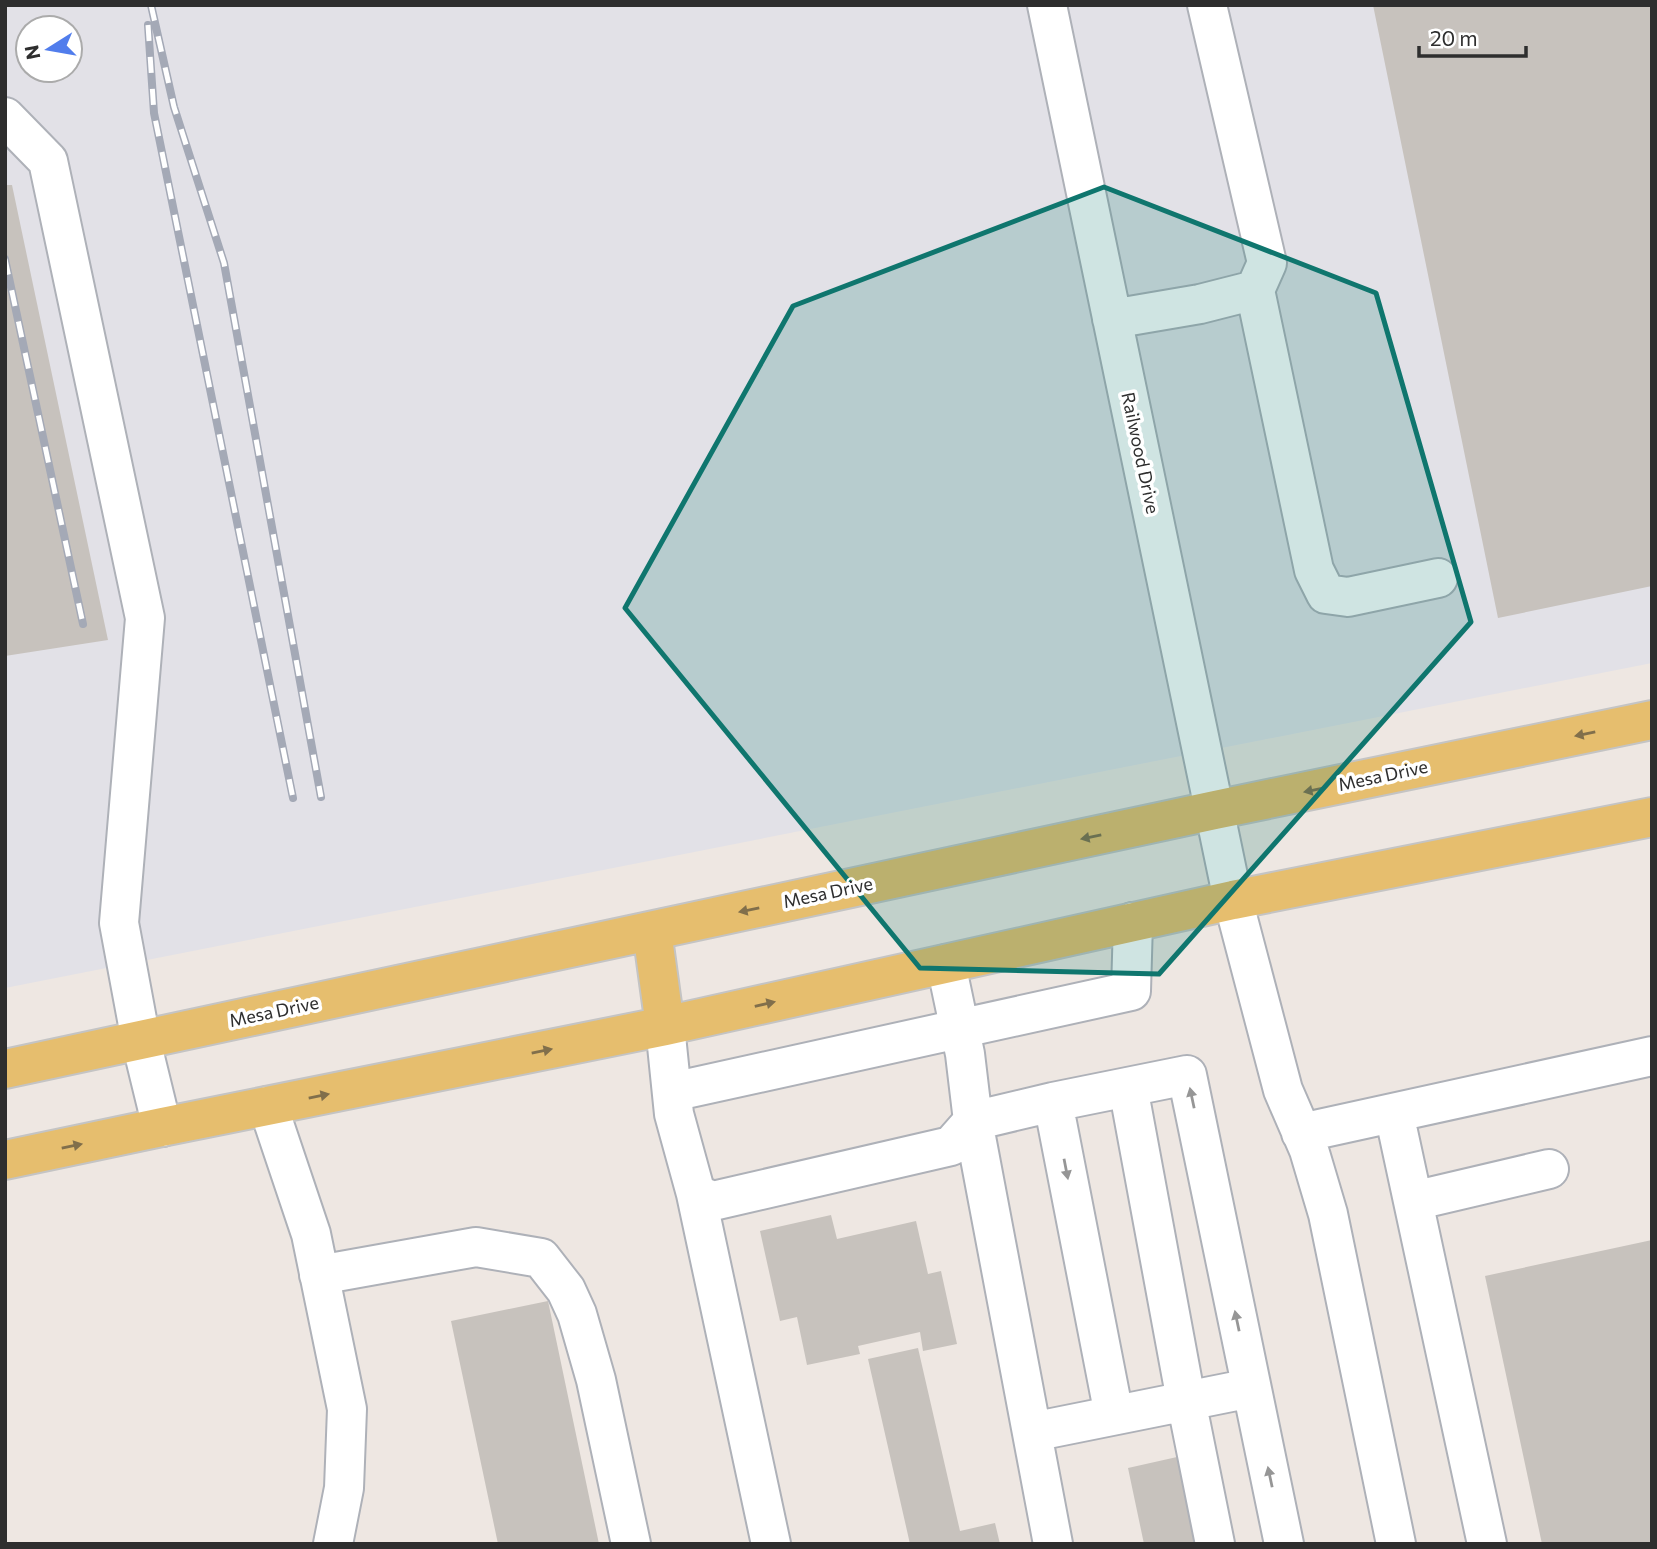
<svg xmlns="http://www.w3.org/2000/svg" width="1657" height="1549" viewBox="0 0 1657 1549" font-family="Commissioner,sans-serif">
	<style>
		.industrial { fill: #e2e1e7; fill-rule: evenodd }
		.building { fill: #c7c2bd }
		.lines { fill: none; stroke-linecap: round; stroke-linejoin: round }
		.minor-casing { stroke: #aeb1b8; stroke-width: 42 }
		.major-casing { stroke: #c4c4c4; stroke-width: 42 }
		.minor { stroke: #fff; stroke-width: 38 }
		.major { stroke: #e6be6e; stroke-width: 38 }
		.rail-casing { stroke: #a4a9b6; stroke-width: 8 }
		.rail { stroke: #fff; stroke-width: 5; stroke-dasharray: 16; stroke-linecap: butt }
		.oneway { fill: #816f4b }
		.oneway2 { fill: #969696 }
		.marked { fill: #0f766e; fill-opacity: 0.2; stroke: #0f766e; stroke-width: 5; stroke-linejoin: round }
		.labels { text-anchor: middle; stroke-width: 7; stroke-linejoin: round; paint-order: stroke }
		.street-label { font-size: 18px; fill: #2e2e2e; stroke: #fff }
	</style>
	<rect width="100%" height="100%" fill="#eee7e2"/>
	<path class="industrial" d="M 5,5 L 1652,5 L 1652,663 L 5,988 ZM 28,28 L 70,28 L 70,70 L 28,70 Z"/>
	<path class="building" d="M 1373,5 L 1652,5 L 1652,586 L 1498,618 Z
		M 5,185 L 12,185 L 108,640 L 5,656 Z
		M 831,1215 L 837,1239 L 916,1221 L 928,1274 L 941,1271 L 957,1344 L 923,1351 L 920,1332 L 858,1346 L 860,1354 L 807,1365 L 797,1317 L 780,1321 L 760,1231 Z
		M 1652,1240 L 1652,1544 L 1542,1544 L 1485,1276 Z
		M 548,1301 L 599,1544 L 498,1544 L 451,1321 Z
		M 918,1348 L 960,1531 L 995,1523 L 1000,1544 L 910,1544 L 868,1359 Z
		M 1177,1457 L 1196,1544 L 1144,1544 L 1128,1468 Z"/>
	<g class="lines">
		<defs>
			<path id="minor" d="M 1047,5 L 1233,900 L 1283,1090 L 1309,1150 L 1328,1214 L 1396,1544
				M 5,117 L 48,161 L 145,618 L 119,923 L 141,1041 L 162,1127
				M 1255,290 L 1314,570 L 1326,594 L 1348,597 L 1438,578
				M 1112,319 L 1200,304 L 1255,290 L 1267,263 L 1207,5
				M 665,1026 L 674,1114 L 696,1194 L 713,1201 L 951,1146 L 973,1121 L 965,1054 L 946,964
				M 1128,1087 L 1186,1400 L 1215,1544
				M 672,1092 L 1131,991 L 1133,922
				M 1053,1102 L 1114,1415
				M 268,1106 L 311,1234 L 347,1409 L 344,1488 L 333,1544
				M 1394,1113 L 1487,1544
				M 1301,1133 L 1652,1056
				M 696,1194 L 771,1544
				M 1413,1201 L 1549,1169
				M 319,1275 L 476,1247 L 541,1258 L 566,1290 L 577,1314 L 596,1380 L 631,1544
				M 1032,1432 L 1251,1388
				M 1053,1544 L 973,1121 L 1053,1102 L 1187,1075 L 1284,1544"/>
			<path id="major" d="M 652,931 L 665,1026
				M 5,1069 L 1215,810 L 1652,720
				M 5,1160 L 162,1127 L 665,1026 L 1233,900 L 1652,817"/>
		</defs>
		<use href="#minor" class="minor-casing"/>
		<use href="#major" class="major-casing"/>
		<use href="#minor" class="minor"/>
		<use href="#major" class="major"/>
		<defs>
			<path id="rail" d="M 151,5 L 174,107 L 224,263 L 321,797
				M 148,25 L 154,113 L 293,798
				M 5,259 L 83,624"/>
		</defs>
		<use href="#rail" class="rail-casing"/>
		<use href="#rail" class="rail"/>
	</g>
	<defs><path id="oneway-solid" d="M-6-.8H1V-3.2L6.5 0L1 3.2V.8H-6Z" transform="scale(1.75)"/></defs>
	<g class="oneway">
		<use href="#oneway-solid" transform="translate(1585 734) rotate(168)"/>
		<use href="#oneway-solid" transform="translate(1314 790) rotate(168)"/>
		<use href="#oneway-solid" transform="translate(1091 837) rotate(168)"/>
		<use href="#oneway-solid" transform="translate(749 910) rotate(168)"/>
		<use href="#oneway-solid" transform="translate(765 1004) rotate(-13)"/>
		<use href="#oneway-solid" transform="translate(542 1051) rotate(-11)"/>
		<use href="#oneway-solid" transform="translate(319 1096) rotate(-11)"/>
		<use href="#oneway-solid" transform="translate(72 1146) rotate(-12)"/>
	</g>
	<g class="oneway2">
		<use href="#oneway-solid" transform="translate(1192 1098) rotate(-102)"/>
		<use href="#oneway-solid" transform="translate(1066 1169) rotate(79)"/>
		<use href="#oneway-solid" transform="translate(1237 1321) rotate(-102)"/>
		<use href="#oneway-solid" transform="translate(1270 1477) rotate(-102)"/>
	</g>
	<path class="marked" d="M 1104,187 L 1376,293 L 1471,622 L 1159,974 L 920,968 L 625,608 L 793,306 Z"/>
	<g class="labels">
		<g class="street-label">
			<text transform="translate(1140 453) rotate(78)" y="6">Railwood Drive</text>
			<text transform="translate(1383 776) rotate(-12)" y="6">Mesa Drive</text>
			<text transform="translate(828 893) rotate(-12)" y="6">Mesa Drive</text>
			<text transform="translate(274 1012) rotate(-12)" y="6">Mesa Drive</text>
		</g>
	</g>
	<rect width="1657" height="1549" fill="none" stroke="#2e2e2e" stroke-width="14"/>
	<g transform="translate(49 49) rotate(259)"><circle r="33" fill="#ffffff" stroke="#ababab" stroke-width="2"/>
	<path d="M0-5L12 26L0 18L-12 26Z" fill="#517dec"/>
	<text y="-10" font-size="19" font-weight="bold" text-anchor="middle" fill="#2e2e2e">N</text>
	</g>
	<path d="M1419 46v10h107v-10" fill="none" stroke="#2e2e2e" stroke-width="3.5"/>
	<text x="1430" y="46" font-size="21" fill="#2e2e2e" stroke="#ffffff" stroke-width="5" paint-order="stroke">20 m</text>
</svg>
